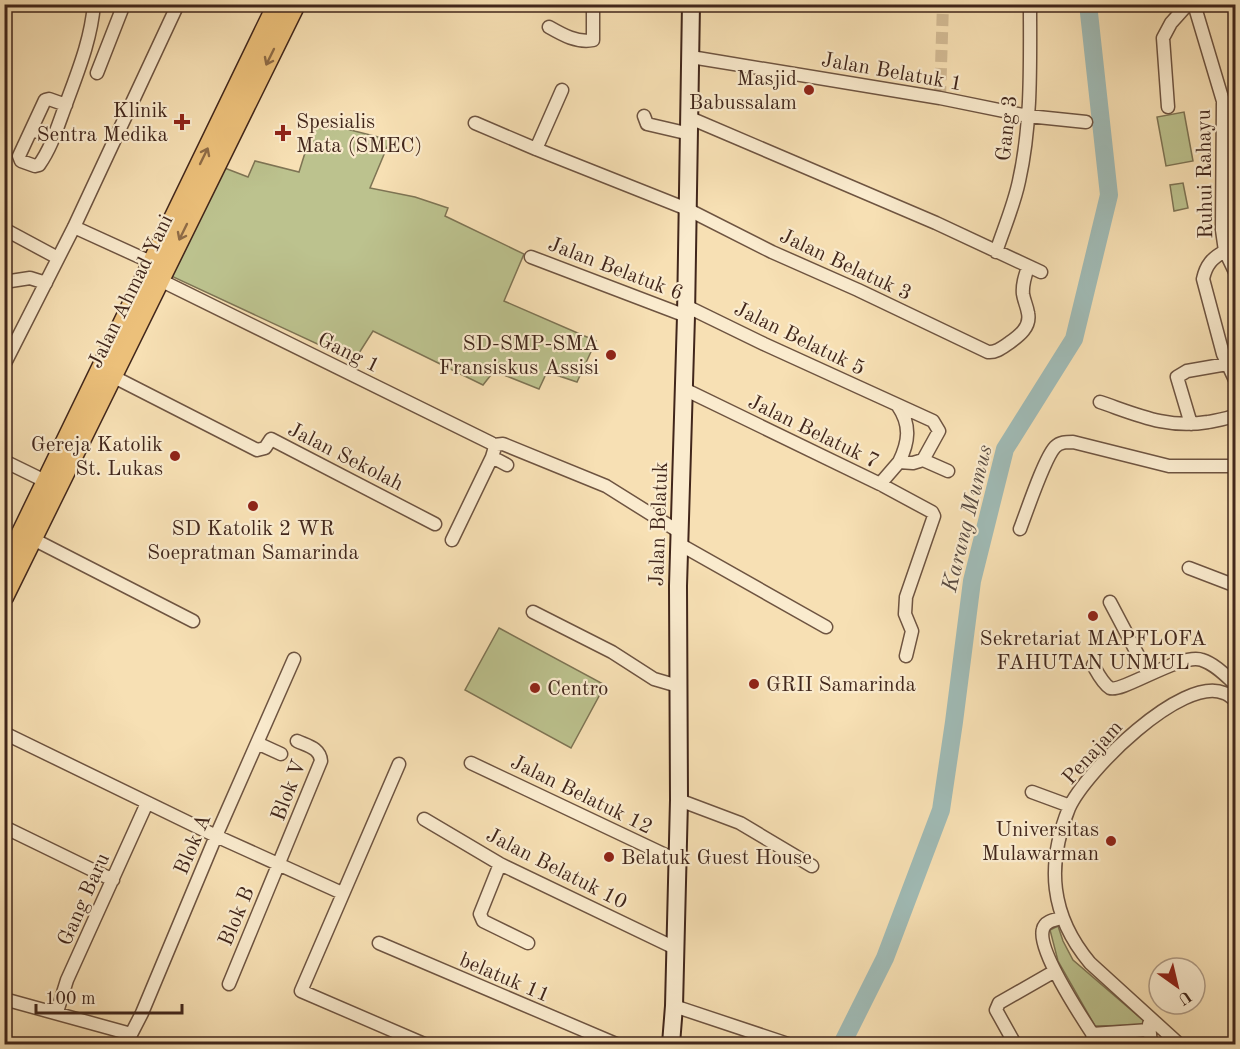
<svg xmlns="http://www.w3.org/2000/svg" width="1240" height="1049" viewBox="0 0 1240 1049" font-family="'Old Standard TT',serif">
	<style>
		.green { fill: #bcc28e; stroke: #7e7454; stroke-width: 1.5 }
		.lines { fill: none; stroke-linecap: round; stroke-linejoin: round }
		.river { stroke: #a0bbb6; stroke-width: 18 }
		.street-tunnel { stroke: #d3bb95; stroke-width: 12; stroke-dasharray: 12 6; stroke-linecap: butt }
		.street-casing { stroke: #6e5441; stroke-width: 15 }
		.secondary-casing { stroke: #41261b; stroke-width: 20 }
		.primary-casing { stroke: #41261b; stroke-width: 21 }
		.street { stroke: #faebce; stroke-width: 12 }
		.secondary { stroke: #faebce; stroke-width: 16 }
		.primary { stroke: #ecc07a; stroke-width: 18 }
		.oneway { stroke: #8e6b46 }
		.poi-dot { fill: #8f2418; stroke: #faebce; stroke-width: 2 }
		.labels { text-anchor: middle; stroke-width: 4.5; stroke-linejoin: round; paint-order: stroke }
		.street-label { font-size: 21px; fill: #41261b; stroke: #faebce }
		.poi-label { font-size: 21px; fill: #41261b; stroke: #faebce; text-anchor: end }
		.water-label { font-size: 22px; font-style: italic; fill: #594b42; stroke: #faebce }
	</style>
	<rect width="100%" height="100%" fill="#f7e0b4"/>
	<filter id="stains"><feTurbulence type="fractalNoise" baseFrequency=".00333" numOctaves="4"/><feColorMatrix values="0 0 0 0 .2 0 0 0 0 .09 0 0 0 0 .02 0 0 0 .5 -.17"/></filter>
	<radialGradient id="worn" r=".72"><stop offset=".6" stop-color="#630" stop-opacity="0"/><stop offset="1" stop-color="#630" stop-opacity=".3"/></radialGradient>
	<path class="green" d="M 1184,112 L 1193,161 L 1166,166 L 1157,117 Z
		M 315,121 L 390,140 L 370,188 L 415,197 L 448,208 L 445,216 L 524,254 L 504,301 L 596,341 L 577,382 L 547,372 L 539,389 L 494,371 L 483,385 L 373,331 L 354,361 L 169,275 L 222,167 L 248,177 L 255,161 L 299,172 Z
		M 1183,183 L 1188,208 L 1174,211 L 1170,185 Z
		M 499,628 L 605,685 L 571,748 L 465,690 Z
		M 1058,926 L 1063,941 L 1073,960 L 1144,1021 L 1144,1025 L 1095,1026 L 1058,961 L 1050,930 Z
		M 1144,1037 L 1145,1044 L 1107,1044 L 1104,1040 Z"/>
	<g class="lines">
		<path class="river" d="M 842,1044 L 885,958 L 941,810 L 954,722 L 972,581 L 1005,449 L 1074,339 L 1109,195 L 1088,4"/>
		<path class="street-tunnel" d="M 940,98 L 943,4"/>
		<defs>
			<path id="street" d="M 1194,4 L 1223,101 L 1222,230 L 1225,251 L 1236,274
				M 549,27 C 563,35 577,43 593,40 L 593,4
				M 691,57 L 940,98 L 1028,116 L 1086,122
				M 97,73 L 124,4
				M 66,105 L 49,99 L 45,100 L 19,156 L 21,161 L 35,166 L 39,165 C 52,147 58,125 66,104 C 78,71 91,40 94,4
				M 1168,107 L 1163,38 L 1171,23 L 1188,4
				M 1225,107 L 1236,130
				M 644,116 L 647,124 L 690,134
				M 690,118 L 936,223 L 1041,272
				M 475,123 L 536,149 L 687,209 L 772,252 L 858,290 L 988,352 C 996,353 1003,347 1009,343 C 1019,336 1031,327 1028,313 C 1027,306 1024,301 1023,294 C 1022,285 1025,276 1028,267
				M 31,130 L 54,136
				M 536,149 L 562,90
				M 74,227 L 153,263
				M 4,229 L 58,258
				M 1225,251 C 1212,258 1206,265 1203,279 L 1223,354 L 1236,382
				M 996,252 C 1004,228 1014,205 1019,181 C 1032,123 1030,63 1030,4
				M 531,257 L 686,316
				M 160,280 L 491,443 L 495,447 L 492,457 L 507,465
				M 4,282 L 30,278 L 46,283
				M 686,306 L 764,344 L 933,421 L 939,431 L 923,460 L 913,463 L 899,462 L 880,484
				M 4,365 L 74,227 L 178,4
				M 114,377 L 257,450 L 265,448 L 271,439 L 435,524
				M 684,389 L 880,484 L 932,512 L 934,516 L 906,597 L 905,614 L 912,631 L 906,656
				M 1100,402 C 1138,415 1167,429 1208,422 C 1218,420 1227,419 1236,415
				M 898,406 C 911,425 909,442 899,462
				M 1191,424 L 1177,377 L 1187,371 L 1227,364
				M 494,445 L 503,444 L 606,486 L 681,533
				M 923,460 L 948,471
				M 4,461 L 47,482
				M 1020,529 C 1027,511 1044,459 1055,447 C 1060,442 1066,442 1073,442 L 1169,466 L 1236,466
				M 33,539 L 193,621
				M 452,540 L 492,457
				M 681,545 L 826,627
				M 1189,568 L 1236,586
				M 1110,602 L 1148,674
				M 533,612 L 612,652 L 654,679 L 678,686
				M 1093,665 C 1097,672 1103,684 1110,688 C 1122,693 1182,652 1202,660 C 1215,664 1226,676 1236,685
				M 4,733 L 216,836 L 342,893
				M 257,743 L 281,754
				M 471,763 L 676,860
				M 399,764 L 301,991 L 424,1044
				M 1032,792 L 1070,806
				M 679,800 L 740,823 L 812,866
				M 424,819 L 500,864 L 675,948
				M 4,827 L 113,880
				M 500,864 L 480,914 L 483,921 L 528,943
				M 1062,918 C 1054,920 1045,921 1043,929 C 1036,950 1086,1024 1099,1044
				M 379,943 L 616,1044
				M 229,984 L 321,761 C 320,748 308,746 297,741
				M 4,999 L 131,1034
				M 674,1006 L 788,1044
				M 57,1012 L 67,980 L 147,803
				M 1149,1024 L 1151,1044
				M 1092,1034 L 1149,1030
				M 126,1044 L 142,1013 L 216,836 L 294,659
				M 1015,1044 L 996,1010 L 999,1003 L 1055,971
				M 1179,1044 L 1090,963 C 1050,915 1046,865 1069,808 C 1085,772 1182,675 1224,693 C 1228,694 1232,698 1236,701"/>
			<path id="secondary" d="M 671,1044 L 674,1006 L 679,800 L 678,586 L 686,316 L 691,4"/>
			<path id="primary" d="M 4,568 L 277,4
				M 4,597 L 296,4"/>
		</defs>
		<use href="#street" class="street-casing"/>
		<use href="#secondary" class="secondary-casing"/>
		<use href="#primary" class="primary-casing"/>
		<use href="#street" class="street"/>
		<use href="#secondary" class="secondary"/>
		<use href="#primary" class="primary"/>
	</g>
	<defs><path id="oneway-shaft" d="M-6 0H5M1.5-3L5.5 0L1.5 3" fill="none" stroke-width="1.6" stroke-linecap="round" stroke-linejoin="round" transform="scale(1.5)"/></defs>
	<g class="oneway">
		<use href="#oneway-shaft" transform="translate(270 57) rotate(116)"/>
		<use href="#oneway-shaft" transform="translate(204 156) rotate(-64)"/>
		<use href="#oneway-shaft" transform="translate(183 232) rotate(116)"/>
	</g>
	<g class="poi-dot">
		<circle cx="809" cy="90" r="6"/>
		<path d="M179 113h6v6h6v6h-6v6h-6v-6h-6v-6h6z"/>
		<path d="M280 124h6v6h6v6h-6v6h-6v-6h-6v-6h6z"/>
		<circle cx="611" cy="355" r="6"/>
		<circle cx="175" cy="456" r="6"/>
		<circle cx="253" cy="506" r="6"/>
		<circle cx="1093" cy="616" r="6"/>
		<circle cx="754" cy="684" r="6"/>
		<circle cx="535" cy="688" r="6"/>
		<circle cx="1111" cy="841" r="6"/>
		<circle cx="609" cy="857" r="6"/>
	</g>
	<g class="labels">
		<g class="street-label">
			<text transform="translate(892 71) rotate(10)" y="7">Jalan Belatuk 1</text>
			<text transform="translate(1006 128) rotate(-84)" y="7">Gang 3</text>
			<text transform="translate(1204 174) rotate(-91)" y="7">Ruhui Rahayu</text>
			<text transform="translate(846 264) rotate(25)" y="7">Jalan Belatuk 3</text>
			<text transform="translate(616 268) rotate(21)" y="7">Jalan Belatuk 6</text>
			<text transform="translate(130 291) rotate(-64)" y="7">Jalan Ahmad Yani</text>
			<text transform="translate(800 338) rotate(26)" y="7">Jalan Belatuk 5</text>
			<text transform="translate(349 352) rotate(26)" y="7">Gang 1</text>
			<text transform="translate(814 431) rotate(26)" y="7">Jalan Belatuk 7</text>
			<text transform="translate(346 456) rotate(27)" y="7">Jalan Sekolah</text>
			<text transform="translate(658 524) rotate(-88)" y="7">Jalan Belatuk</text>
			<text transform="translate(1092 752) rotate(-48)" y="7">Penajam</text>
			<text transform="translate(288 790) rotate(-69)" y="7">Blok V</text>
			<text transform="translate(582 794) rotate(26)" y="7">Jalan Belatuk 12</text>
			<text transform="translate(192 844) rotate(-67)" y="7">Blok A</text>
			<text transform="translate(557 868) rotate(27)" y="7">Jalan Belatuk 10</text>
			<text transform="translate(83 899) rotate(-66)" y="7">Gang Baru</text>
			<text transform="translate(236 916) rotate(-67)" y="7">Blok B</text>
			<text transform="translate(505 977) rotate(23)" y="7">belatuk 11</text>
		</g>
		<g class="poi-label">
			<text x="797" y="85">Masjid<tspan x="797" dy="24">Babussalam</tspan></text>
			<text x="168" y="117">Klinik<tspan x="168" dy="24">Sentra Medika</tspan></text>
			<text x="296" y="128" text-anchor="start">Spesialis<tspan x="296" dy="24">Mata (SMEC)</tspan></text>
			<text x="599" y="350">SD-SMP-SMA<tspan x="599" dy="24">Fransiskus Assisi</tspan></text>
			<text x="163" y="451">Gereja Katolik<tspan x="163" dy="24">St. Lukas</tspan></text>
			<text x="253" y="535" text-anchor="middle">SD Katolik 2 WR<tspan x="253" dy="24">Soepratman Samarinda</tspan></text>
			<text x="1093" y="645" text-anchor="middle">Sekretariat MAPFLOFA<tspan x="1093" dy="24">FAHUTAN UNMUL</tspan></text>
			<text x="766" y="691" text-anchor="start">GRII Samarinda</text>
			<text x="547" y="695" text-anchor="start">Centro</text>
			<text x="1099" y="836">Universitas<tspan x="1099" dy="24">Mulawarman</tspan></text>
			<text x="621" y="864" text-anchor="start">Belatuk Guest House</text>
		</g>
		<g class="water-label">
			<text transform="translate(966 518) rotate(-76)" y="8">Karang Mumus</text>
		</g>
	</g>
	<rect width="1240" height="1049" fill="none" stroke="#f7e0b4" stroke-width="24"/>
	<rect x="6" y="6" width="1228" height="1037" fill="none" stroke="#41261b" stroke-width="3"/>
	<rect x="12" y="12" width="1216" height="1025" fill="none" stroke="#41261b" stroke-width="1.5"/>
	<g transform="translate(1177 986) rotate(146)"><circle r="28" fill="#faebce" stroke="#b09c86" stroke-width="1.5"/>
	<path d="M0-4.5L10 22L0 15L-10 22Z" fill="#8f2418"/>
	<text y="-9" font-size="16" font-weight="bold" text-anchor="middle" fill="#41261b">U</text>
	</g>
	<path d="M36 1004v9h146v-9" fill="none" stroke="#41261b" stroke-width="3"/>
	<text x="45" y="1004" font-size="18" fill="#41261b" stroke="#faebce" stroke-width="4.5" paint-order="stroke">100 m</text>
	<rect width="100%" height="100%" filter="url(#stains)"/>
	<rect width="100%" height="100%" fill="url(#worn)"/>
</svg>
